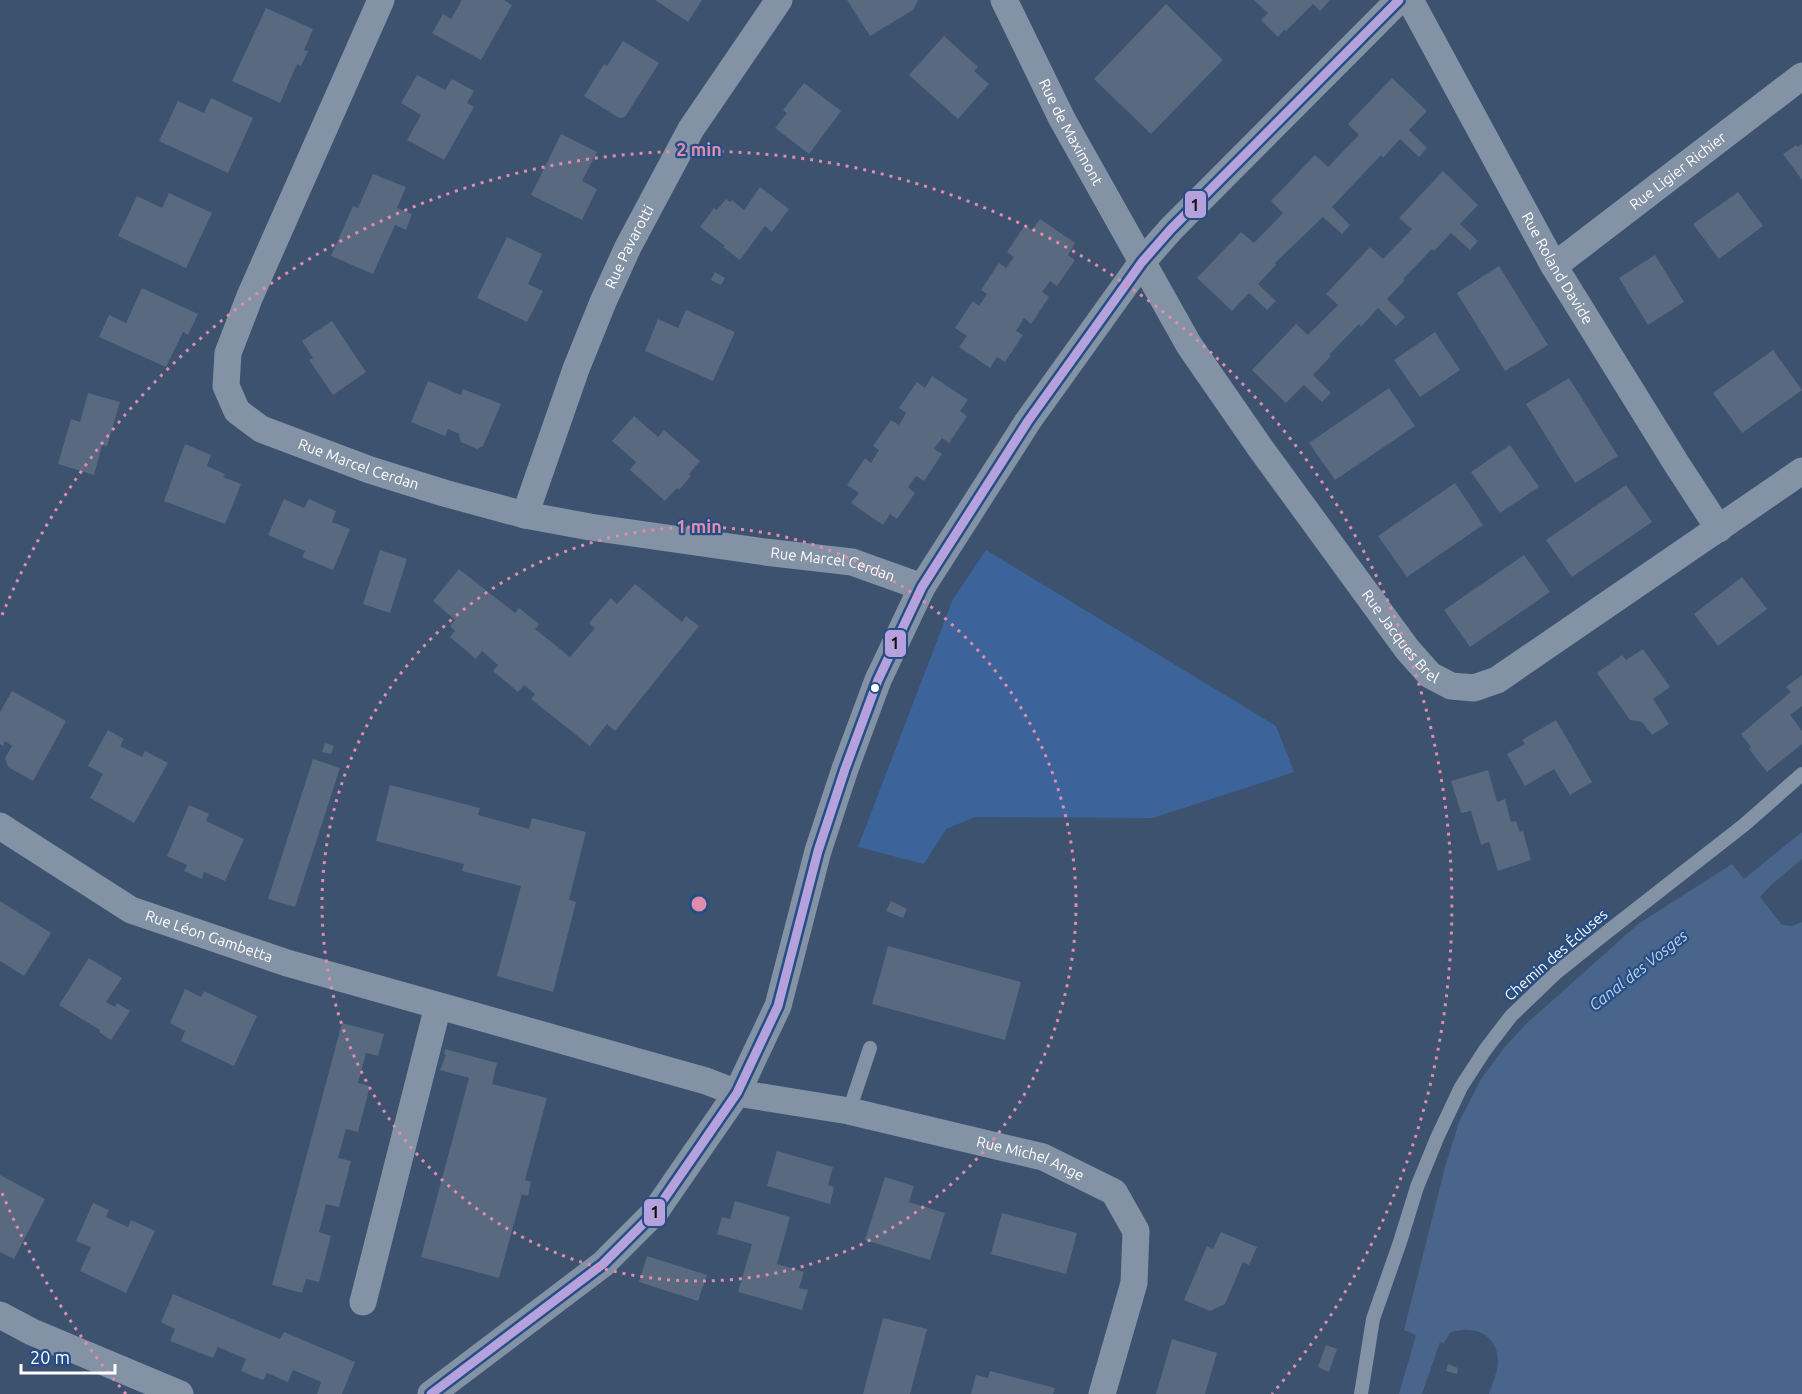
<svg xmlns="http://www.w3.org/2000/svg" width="1802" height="1394" viewBox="0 0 1802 1394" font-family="Ubuntu,sans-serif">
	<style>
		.green { fill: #3c649a }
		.water { fill: #4a658b }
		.building { fill: #586980 }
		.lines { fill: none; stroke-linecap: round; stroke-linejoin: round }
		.lane { stroke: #8392a5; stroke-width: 14 }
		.street { stroke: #8392a5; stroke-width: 27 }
		.bus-1-casing { stroke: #274e84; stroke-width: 14 }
		.bus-1 { stroke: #b5a2dd; stroke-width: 9 }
		.ring { fill: none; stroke: #e08cad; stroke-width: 3; stroke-dasharray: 3 6 }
		.bus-dot { fill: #fff; stroke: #274e84; stroke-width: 2 }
		.labels { text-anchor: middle; stroke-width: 4.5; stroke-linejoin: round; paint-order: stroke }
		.street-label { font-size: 15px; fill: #fff; stroke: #274e84 }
		.water-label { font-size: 16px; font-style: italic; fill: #bcd2ef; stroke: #274e84 }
		.centre { fill: #e08cad; stroke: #274e84; stroke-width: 3 }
		.ring-label { font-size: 18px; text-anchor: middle; font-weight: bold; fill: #e08cad; stroke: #274e84; stroke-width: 4.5; stroke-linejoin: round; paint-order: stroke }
		.line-badge { stroke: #274e84; stroke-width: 2 }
		.pale-badge-label { font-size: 16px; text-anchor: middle; font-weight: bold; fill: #111 }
	</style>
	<rect width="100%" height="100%" fill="#3c526f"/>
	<path class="green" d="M 986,550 L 1276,726 L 1294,772 L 1153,818 L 975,817 L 946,829 L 924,864 L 858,847 L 953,599 Z"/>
	<path class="water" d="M 1802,832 L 1802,859 L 1771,885 L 1760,897 L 1782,925 L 1793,926 L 1802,922 L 1802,1394 L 1489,1394 C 1492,1384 1498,1372 1498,1361 C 1498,1334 1472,1324 1450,1333 L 1444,1343 L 1440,1342 L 1422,1394 L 1399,1394 L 1416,1335 L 1404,1330 L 1445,1167 L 1459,1122 L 1481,1079 L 1504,1048 L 1525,1025 L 1638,924 L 1732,864 L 1744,879 Z"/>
	<path class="building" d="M 462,0 L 504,0 L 512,5 L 481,60 L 432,33 L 443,14 L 451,19 Z
		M 655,0 L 702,0 L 688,22 Z
		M 847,0 L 918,0 L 913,10 L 870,36 Z
		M 1254,0 L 1330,0 L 1320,11 L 1313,4 L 1286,31 L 1284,30 L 1278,37 L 1261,20 L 1268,13 Z
		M 1166,4 L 1223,60 L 1151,134 L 1094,79 Z
		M 266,8 L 313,29 L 304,50 L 308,51 L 301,66 L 297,64 L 280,103 L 232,81 Z
		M 944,36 L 978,67 L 974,71 L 989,84 L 958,119 L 909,75 Z
		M 623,41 L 659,63 L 625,117 L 619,118 L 584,96 L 604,64 L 607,66 Z
		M 417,75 L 445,90 L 452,79 L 474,91 L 467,103 L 474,107 L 444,160 L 407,140 L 421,115 L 401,103 Z
		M 1392,78 L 1427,111 L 1409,130 L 1427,148 L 1419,157 L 1400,139 L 1383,158 L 1381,155 L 1332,207 L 1350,225 L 1342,234 L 1323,217 L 1275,263 L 1276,265 L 1258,284 L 1276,301 L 1267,310 L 1249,293 L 1232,311 L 1197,278 L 1241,232 L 1254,243 L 1283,213 L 1271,201 L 1315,155 L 1328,167 L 1359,135 L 1348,124 Z
		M 804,83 L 841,111 L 809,154 L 775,128 L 787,113 L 783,110 Z
		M 211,98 L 253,118 L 228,173 L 159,141 L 178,101 L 204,113 Z
		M 561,134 L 597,152 L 582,181 L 597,189 L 582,220 L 531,195 Z
		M 1802,144 L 1802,180 L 1783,154 L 1796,145 L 1798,147 Z
		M 1443,171 L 1478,205 L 1460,224 L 1478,241 L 1470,250 L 1451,233 L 1434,251 L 1432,249 L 1403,279 L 1405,280 L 1387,299 L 1405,317 L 1396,326 L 1378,308 L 1361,327 L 1359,324 L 1329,355 L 1331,356 L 1313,375 L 1331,393 L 1322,402 L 1304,385 L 1286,403 L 1252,370 L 1296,324 L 1308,335 L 1338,305 L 1326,294 L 1370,247 L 1383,259 L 1412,229 L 1399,218 Z
		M 373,174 L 406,187 L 397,208 L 412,214 L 406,230 L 395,225 L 373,274 L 331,256 L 353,206 L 358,208 Z
		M 760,187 L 789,209 L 772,232 L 765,226 L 740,260 L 723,247 L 725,246 L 700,227 L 714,208 L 717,210 L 726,199 L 730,202 L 732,200 L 744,210 Z
		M 1738,192 L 1763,226 L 1719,259 L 1693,224 Z
		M 169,193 L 212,213 L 186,268 L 118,236 L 137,196 L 162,208 Z
		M 1040,219 L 1075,243 L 1068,255 L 1075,260 L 1057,286 L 1050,281 L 1042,292 L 1049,297 L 1031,324 L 1024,318 L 1016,331 L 1023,335 L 1005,362 L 997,357 L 990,368 L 959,347 L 967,336 L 955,328 L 973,301 L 979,306 L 987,294 L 981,290 L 999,263 L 1006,268 L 1014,257 L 1007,252 L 1025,225 L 1032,230 Z
		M 507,237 L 542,254 L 528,284 L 543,291 L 527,322 L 477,298 Z
		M 1655,255 L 1684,302 L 1648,325 L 1619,278 Z
		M 1499,266 L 1548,345 L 1505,371 L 1457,293 Z
		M 715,272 L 725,278 L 721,285 L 711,280 Z
		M 142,288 L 198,314 L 188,335 L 183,332 L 166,367 L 99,337 L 109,315 L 126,323 Z
		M 686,310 L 735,332 L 713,381 L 645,351 L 658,319 L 678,328 Z
		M 332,321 L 366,372 L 333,395 L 309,360 L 313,358 L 302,341 Z
		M 1435,332 L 1460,370 L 1420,397 L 1394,360 Z
		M 1773,350 L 1802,390 L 1742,433 L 1713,393 Z
		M 932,376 L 968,400 L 960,411 L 967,416 L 949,443 L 942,438 L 934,449 L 942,454 L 924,481 L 916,476 L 908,487 L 915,493 L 897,519 L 890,514 L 883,525 L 851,503 L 859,493 L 847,485 L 865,458 L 871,463 L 879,450 L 873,446 L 891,420 L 899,425 L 906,413 L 899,408 L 917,382 L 925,388 Z
		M 1569,378 L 1618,456 L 1575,483 L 1526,404 Z
		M 428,381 L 461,395 L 463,389 L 501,404 L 483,446 L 477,449 L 461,442 L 459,436 L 460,434 L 448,429 L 445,436 L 411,422 Z
		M 1389,388 L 1415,426 L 1335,480 L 1309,443 Z
		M 88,393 L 120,402 L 107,446 L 102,445 L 94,475 L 58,464 L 71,419 L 80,422 Z
		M 634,416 L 658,437 L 664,430 L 700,461 L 689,474 L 691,476 L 679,490 L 677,488 L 665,501 L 630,470 L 636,462 L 612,441 Z
		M 185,444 L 211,455 L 207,466 L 225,474 L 223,477 L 241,484 L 225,524 L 164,501 Z
		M 1510,445 L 1539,487 L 1500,513 L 1471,472 Z
		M 1455,483 L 1483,525 L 1407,577 L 1378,536 Z
		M 1626,485 L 1652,522 L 1572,577 L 1546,540 Z
		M 284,499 L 304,508 L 309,499 L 336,511 L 332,522 L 350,529 L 333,570 L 302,557 L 305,551 L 268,535 Z
		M 380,550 L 407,559 L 390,613 L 363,604 Z
		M 1524,555 L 1550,592 L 1470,647 L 1444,610 Z
		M 459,569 L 515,613 L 519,608 L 539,624 L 535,629 L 570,657 L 595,628 L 589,623 L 611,598 L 617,604 L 635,584 L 682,622 L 686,616 L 699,626 L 615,731 L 607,724 L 590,746 L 531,699 L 535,694 L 524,685 L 518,692 L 493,671 L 498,665 L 482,651 L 476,659 L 450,637 L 455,631 L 450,626 L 455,620 L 433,601 Z
		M 1742,577 L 1767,609 L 1718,646 L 1694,614 Z
		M 1643,649 L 1670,687 L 1653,699 L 1669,724 L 1652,735 L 1642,722 L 1630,720 L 1597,673 L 1622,655 L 1626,660 Z
		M 1802,675 L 1802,706 L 1790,715 L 1802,731 L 1802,744 L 1767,772 L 1749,749 L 1751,747 L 1741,734 L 1791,692 L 1786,687 Z
		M 12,691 L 66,721 L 33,781 L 8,767 L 5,758 L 12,746 L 5,741 L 3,746 L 0,744 L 0,712 Z
		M 1556,720 L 1592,782 L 1570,795 L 1554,769 L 1525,786 L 1507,754 L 1525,744 L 1522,740 Z
		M 108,730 L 124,739 L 120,746 L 142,757 L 145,751 L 168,763 L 134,823 L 90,798 L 103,774 L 88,766 Z
		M 325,743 L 334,746 L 331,754 L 322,752 Z
		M 313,759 L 340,768 L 295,907 L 268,899 Z
		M 1488,770 L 1497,802 L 1505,799 L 1511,822 L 1516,821 L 1520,832 L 1523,831 L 1531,860 L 1498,871 L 1489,842 L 1481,845 L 1471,811 L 1461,813 L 1451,781 Z
		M 390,785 L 480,808 L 478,815 L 529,829 L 532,818 L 586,832 L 569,900 L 576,902 L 553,992 L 497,976 L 521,886 L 462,871 L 464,864 L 376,841 Z
		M 189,805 L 209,814 L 206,821 L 244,839 L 225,881 L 204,872 L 202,879 L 184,871 L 187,865 L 167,856 Z
		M 0,901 L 51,933 L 24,976 L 0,961 Z
		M 891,901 L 907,909 L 903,918 L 886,911 Z
		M 888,946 L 1021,982 L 1005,1040 L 872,1004 Z
		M 89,958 L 122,978 L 106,1002 L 115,1007 L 117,1003 L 130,1011 L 111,1040 L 99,1032 L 100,1030 L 59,1005 Z
		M 185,989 L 201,997 L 204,991 L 257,1016 L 234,1066 L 181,1041 L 185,1031 L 170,1023 Z
		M 342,1023 L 384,1034 L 378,1056 L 366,1053 L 358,1083 L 370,1086 L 358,1132 L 346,1129 L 338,1158 L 351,1161 L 339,1207 L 326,1204 L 319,1232 L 331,1236 L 319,1282 L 306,1279 L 302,1293 L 272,1285 Z
		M 445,1049 L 497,1063 L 492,1084 L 547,1098 L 525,1180 L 531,1182 L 528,1196 L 522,1194 L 499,1278 L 421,1257 L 469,1078 L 440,1070 L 446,1055 L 444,1054 Z
		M 777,1151 L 833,1167 L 828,1185 L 834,1187 L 830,1204 L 767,1186 Z
		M 0,1175 L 45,1199 L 14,1259 L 0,1252 Z
		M 885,1177 L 914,1186 L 909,1202 L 945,1213 L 930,1260 L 865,1240 Z
		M 735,1201 L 790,1217 L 777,1264 L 804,1272 L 799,1288 L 808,1290 L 802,1310 L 738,1292 L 752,1244 L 717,1234 L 722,1217 L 730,1219 Z
		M 93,1203 L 109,1210 L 106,1217 L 128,1227 L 131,1220 L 155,1231 L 126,1293 L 80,1271 L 91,1247 L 76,1241 Z
		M 1002,1213 L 1077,1233 L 1066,1274 L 991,1254 Z
		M 1221,1232 L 1257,1247 L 1249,1265 L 1243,1262 L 1225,1304 L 1210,1311 L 1184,1300 L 1207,1246 L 1213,1249 Z
		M 647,1256 L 707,1275 L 698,1301 L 639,1282 Z
		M 173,1294 L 280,1339 L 284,1332 L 355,1362 L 342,1394 L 317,1394 L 321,1382 L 293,1370 L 288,1382 L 267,1373 L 263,1380 L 241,1371 L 246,1359 L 218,1347 L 213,1358 L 170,1341 L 175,1329 L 161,1322 Z
		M 883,1318 L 927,1329 L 910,1394 L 863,1394 Z
		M 1172,1339 L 1217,1353 L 1205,1394 L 1156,1394 Z
		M 1326,1345 L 1337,1349 L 1329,1372 L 1318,1367 Z
		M 1448,1364 L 1458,1368 L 1457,1374 L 1446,1371 Z
		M 990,1371 L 1055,1388 L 1053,1394 L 971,1394 L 976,1375 L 988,1378 Z"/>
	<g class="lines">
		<path class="lane" d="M 849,1111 L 870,1048
			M 1361,1394 L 1373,1319 L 1400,1242 L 1417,1187 L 1437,1138 L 1461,1087 L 1485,1050 L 1511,1016 L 1557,972 L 1607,932 L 1744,825 L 1802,774"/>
		<g class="street">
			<path id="s1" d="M 381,0 L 250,296 L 228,353 L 226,386 L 237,411 L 261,429 L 370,470 L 444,493 L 525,515 L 590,527 L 765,552 L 852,562 L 922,587"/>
			<path id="s2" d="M 1004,0 L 1062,119 L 1189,345 L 1261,449 L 1407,649 L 1430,675 L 1451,686 L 1474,688 L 1497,680 L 1802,471"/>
			<path id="s3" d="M 1410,0 L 1554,266 L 1676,463 L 1719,529"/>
			<path id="s4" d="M 1554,266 L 1802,76"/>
			<path id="s5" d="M 525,515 L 576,369 L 603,302 L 628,247 L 691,129 L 779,0"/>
			<path id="s6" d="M 0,826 L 131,910 L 287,963 L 706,1081 L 737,1093 L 849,1111 L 1043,1157 L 1114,1192 L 1136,1231 L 1134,1283 L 1102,1394"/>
			<path d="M 363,1302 L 438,1006"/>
			<path d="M 0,1315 L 32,1332 L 180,1394"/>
			<path d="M 431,1394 L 603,1264 L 655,1212 L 737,1093 L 778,1006 L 818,851 L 845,769 L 878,680 L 922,587 L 1028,421 L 1142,262 L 1171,229 L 1399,0"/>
		</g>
		<defs>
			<path id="bus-1" d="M 431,1394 L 603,1264 L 655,1212 L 737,1093 L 778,1006 L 818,851 L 845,769 L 878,680 L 922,587 L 1028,421 L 1142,262 L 1171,229 L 1399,0"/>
		</defs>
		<use href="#bus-1" class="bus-1-casing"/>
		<use href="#bus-1" class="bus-1"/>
	</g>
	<g class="ring">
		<circle cx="699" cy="904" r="377"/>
		<path d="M126 1394A754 754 0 0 1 2 1193M2 615A754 754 0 1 1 1272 1394"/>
	</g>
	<circle class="bus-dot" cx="875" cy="688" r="5"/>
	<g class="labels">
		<g class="street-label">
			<text dy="5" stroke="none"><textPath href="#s2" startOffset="148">Rue de Maximont</textPath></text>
			<text dy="5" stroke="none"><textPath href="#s4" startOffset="156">Rue Ligier Richier</textPath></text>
			<text dy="5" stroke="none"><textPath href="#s5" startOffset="288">Rue Pavarotti</textPath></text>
			<text dy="5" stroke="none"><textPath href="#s3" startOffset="306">Rue Roland Davide</textPath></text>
			<text dy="5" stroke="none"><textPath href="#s1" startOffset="579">Rue Marcel Cerdan</textPath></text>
			<text dy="5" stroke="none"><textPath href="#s1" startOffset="1065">Rue Marcel Cerdan</textPath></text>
			<text dy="5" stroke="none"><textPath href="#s2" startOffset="752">Rue Jacques Brel</textPath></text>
			<text dy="5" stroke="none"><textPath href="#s6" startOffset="238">Rue Léon Gambetta</textPath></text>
			<text transform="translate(1556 955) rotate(-41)" y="5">Chemin des Écluses</text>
			<text dy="5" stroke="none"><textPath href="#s6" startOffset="1090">Rue Michel Ange</textPath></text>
		</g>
		<g class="water-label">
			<text transform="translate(1638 970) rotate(-38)" y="6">Canal des Vosges</text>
		</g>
	</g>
	<circle cx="699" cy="904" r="9" class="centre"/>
	<g class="ring-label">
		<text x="699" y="156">2 min</text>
		<text x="699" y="533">1 min</text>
	</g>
	<g class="line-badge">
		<rect x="1184" y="190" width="23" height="29" rx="6" fill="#b5a2dd"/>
		<rect x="884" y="629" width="23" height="29" rx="6" fill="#b5a2dd"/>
		<rect x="643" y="1198" width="23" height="29" rx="6" fill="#b5a2dd"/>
	</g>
	<g class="pale-badge-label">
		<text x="1195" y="211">1</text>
		<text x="895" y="649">1</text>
		<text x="655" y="1218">1</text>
	</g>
	<path d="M21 1364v9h94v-9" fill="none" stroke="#ffffff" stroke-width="3"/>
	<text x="30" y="1364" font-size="18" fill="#ffffff" stroke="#274e84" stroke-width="4.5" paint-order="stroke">20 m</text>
</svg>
